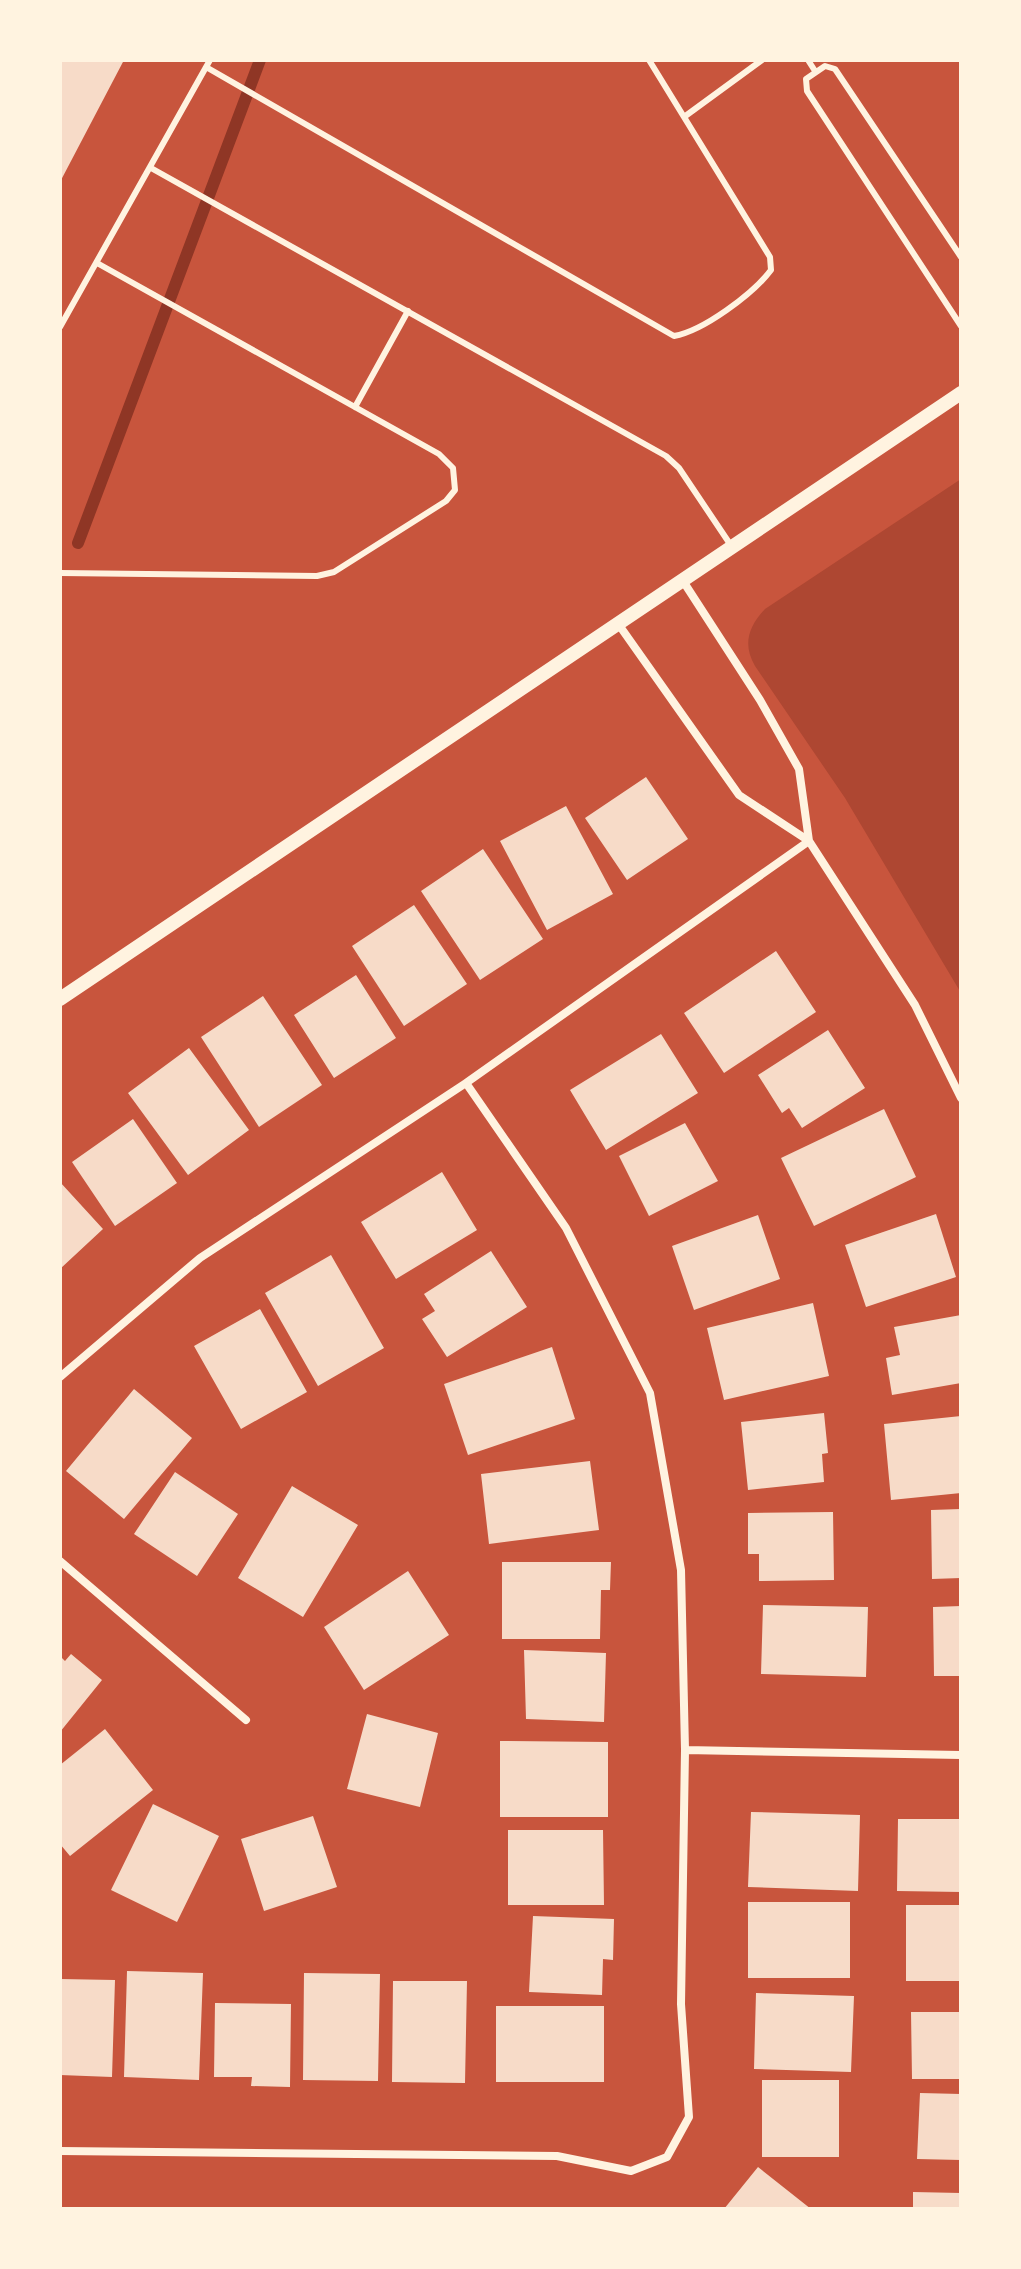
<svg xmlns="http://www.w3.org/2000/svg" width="1021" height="2269" viewBox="0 0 1021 2269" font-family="Karla,sans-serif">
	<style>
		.green { fill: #ae4732 }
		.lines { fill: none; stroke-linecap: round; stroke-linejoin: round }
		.stream { stroke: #8f3625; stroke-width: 12 }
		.building { fill: #f7dbc8 }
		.service { stroke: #fff3e0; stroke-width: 6 }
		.minor { stroke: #fff3e0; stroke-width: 8 }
		.tertiary { stroke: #fff3e0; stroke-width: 14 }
	</style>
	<rect width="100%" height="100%" fill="#c8553d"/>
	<path class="green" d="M 961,479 L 961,993 L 845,798 L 755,666 C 742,644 749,626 765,609 Z"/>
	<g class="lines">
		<path class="stream" d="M 78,543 L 260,60"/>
	</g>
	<path class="building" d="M 60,60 L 124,60 L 60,182 Z
		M 646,777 L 688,839 L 627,880 L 585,818 Z
		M 566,806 L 613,894 L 547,930 L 500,841 Z
		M 483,849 L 543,939 L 480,980 L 421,891 Z
		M 414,905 L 467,984 L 404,1026 L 352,946 Z
		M 776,951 L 816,1012 L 724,1073 L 684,1013 Z
		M 356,975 L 396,1038 L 334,1078 L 294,1015 Z
		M 263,996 L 322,1085 L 259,1127 L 201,1037 Z
		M 828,1030 L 865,1088 L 802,1128 L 789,1108 L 782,1113 L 758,1075 Z
		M 661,1034 L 698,1093 L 606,1150 L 570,1090 Z
		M 189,1048 L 249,1130 L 188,1175 L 128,1093 Z
		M 884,1109 L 916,1177 L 814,1226 L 781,1158 Z
		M 133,1119 L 177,1183 L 115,1226 L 72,1162 Z
		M 685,1123 L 718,1181 L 649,1216 L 619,1156 Z
		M 442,1172 L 477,1230 L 396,1279 L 361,1222 Z
		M 60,1182 L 103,1229 L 60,1269 Z
		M 936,1214 L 956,1277 L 866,1307 L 845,1245 Z
		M 758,1215 L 780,1279 L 694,1310 L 672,1246 Z
		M 491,1251 L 527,1307 L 447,1357 L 422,1319 L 435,1311 L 424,1294 Z
		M 331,1255 L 384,1348 L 318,1386 L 265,1293 Z
		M 813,1303 L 829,1376 L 724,1400 L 707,1328 Z
		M 260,1309 L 307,1392 L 241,1429 L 194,1346 Z
		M 961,1315 L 961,1383 L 892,1395 L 886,1358 L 900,1355 L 894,1327 Z
		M 552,1347 L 575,1419 L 468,1455 L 444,1384 Z
		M 134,1389 L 192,1438 L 124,1519 L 66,1471 Z
		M 824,1413 L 828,1453 L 822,1454 L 824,1482 L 748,1490 L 741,1422 Z
		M 961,1416 L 961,1493 L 891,1500 L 884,1424 Z
		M 590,1461 L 599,1530 L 489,1544 L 481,1474 Z
		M 175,1472 L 238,1514 L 197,1576 L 134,1534 Z
		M 292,1486 L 358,1525 L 303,1617 L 238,1578 Z
		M 961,1509 L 961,1578 L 932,1579 L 931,1510 Z
		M 833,1512 L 834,1580 L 759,1581 L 759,1554 L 748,1554 L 748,1513 Z
		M 502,1562 L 611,1562 L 610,1590 L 601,1590 L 600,1639 L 502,1639 Z
		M 408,1571 L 449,1635 L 364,1690 L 324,1627 Z
		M 763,1605 L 868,1607 L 866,1677 L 761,1674 Z
		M 961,1606 L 961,1676 L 934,1676 L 933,1607 Z
		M 524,1650 L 606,1653 L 604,1722 L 526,1719 Z
		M 71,1654 L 102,1680 L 60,1732 L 60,1656 L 65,1661 Z
		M 367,1714 L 438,1733 L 420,1807 L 347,1789 Z
		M 105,1729 L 153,1790 L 70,1856 L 60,1844 L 60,1765 Z
		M 500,1741 L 608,1742 L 608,1817 L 500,1817 Z
		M 153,1804 L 219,1836 L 177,1922 L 111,1890 Z
		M 751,1812 L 860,1815 L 858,1891 L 748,1887 Z
		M 313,1816 L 337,1887 L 264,1911 L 241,1839 Z
		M 898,1819 L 961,1819 L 961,1892 L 897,1891 Z
		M 508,1830 L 603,1830 L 604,1905 L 508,1905 Z
		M 748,1902 L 850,1902 L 850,1978 L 748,1978 Z
		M 906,1905 L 961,1905 L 961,1981 L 906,1981 Z
		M 533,1916 L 614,1919 L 613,1960 L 603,1959 L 602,1995 L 529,1992 Z
		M 127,1971 L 203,1973 L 199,2080 L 124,2077 Z
		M 304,1973 L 380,1974 L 378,2081 L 303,2080 Z
		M 60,1979 L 115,1980 L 112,2077 L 60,2075 Z
		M 393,1981 L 467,1981 L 465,2083 L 392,2082 Z
		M 756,1993 L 854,1996 L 851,2072 L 754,2069 Z
		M 215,2003 L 291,2004 L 290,2087 L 251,2086 L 252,2077 L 214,2077 Z
		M 496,2006 L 604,2006 L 604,2082 L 496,2082 Z
		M 911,2012 L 961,2012 L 961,2079 L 912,2079 Z
		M 762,2080 L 839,2080 L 839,2157 L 762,2157 Z
		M 920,2093 L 961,2094 L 961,2160 L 917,2159 Z
		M 758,2167 L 811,2209 L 724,2209 Z
		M 913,2192 L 961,2193 L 961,2209 L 913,2209 Z"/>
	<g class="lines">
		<path class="service" d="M 808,60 L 815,71
			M 206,67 L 674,336 C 703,331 753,294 771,270 L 770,257 L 649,60
			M 684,117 L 762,60
			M 151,168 L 666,456 L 679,468 L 732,547
			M 961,257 L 835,69 L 825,66 L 806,79 L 807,91 L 961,326
			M 60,327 L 210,60
			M 355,407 L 408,311
			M 60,573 L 317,576 L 334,572 L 446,501 L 455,490 L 453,468 L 439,454 L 97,263"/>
		<path class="minor" d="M 619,625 L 739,795 L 809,841 L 799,769 L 760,700 L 683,581
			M 466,1083 L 809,841 L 915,1005 L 961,1098
			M 60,1377 L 200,1258 L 466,1083 L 566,1228 L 650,1393 L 681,1570 L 685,1750 L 681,2004 L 689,2117 L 667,2157 L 631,2171 L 557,2156 L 60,2151
			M 60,1561 L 246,1720
			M 685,1750 L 961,1755"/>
		<path class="tertiary" d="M 60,999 L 961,393"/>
	</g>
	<rect width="1021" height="2269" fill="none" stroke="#fff3e0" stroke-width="124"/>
</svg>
